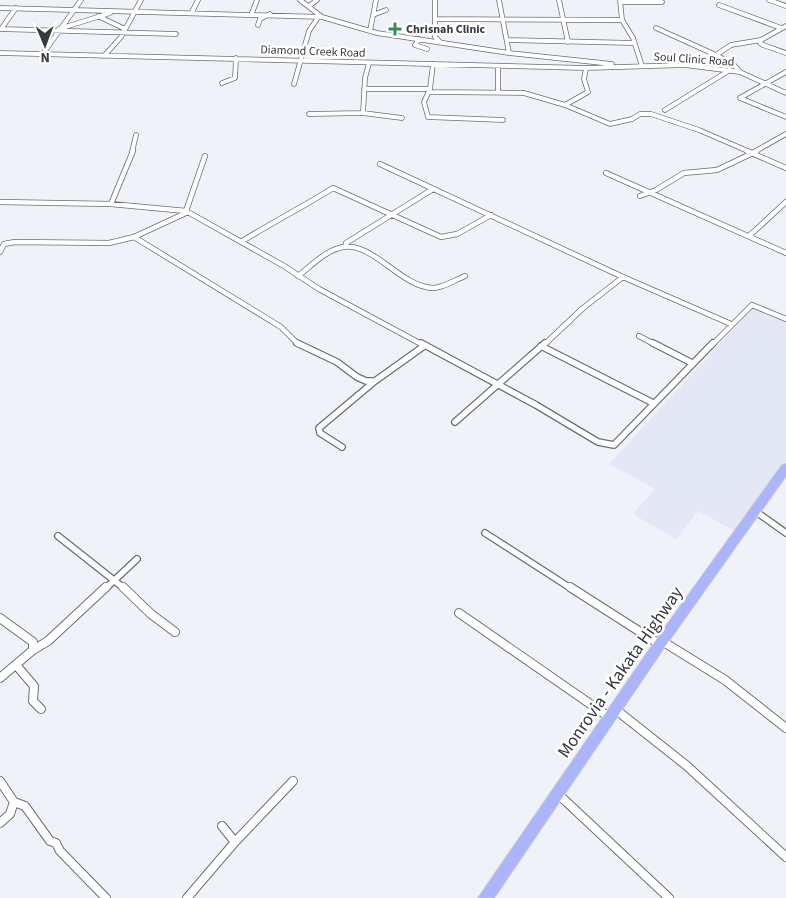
<svg xmlns="http://www.w3.org/2000/svg" width="786" height="898" viewBox="0 0 786 898" font-family="'Source Sans 3',sans-serif">
	<style>
		.built { fill: #e4e7f5 }
		.lines { fill: none; stroke-linecap: round; stroke-linejoin: round }
		.minor-far3-casing { stroke: #6d6e74; stroke-width: 5.5 }
		.minor-far2-casing { stroke: #6d6e74; stroke-width: 6 }
		.minor-far1-casing { stroke: #6d6e74; stroke-width: 8 }
		.minor-casing { stroke: #6d6e74; stroke-width: 10 }
		.trunk-casing { stroke: #cfcfd0; stroke-width: 2 }
		.minor-far3 { stroke: #fff; stroke-width: 4 }
		.minor-far2 { stroke: #fff; stroke-width: 4.5 }
		.minor-far1 { stroke: #fff; stroke-width: 5.5 }
		.minor { stroke: #fff; stroke-width: 8 }
		.trunk { fill: #acb4fb; fill-rule: evenodd }
		.poi-dot { fill: #378b5d; stroke: #fff; stroke-width: 2 }
		.labels { text-anchor: middle; stroke-width: 5; stroke-linejoin: round; paint-order: stroke }
		.far-poi-label { font-size: 12px; font-weight: bold; fill: #38393c; stroke: #fff; text-anchor: start }
		.far-street-label { font-size: 12px; fill: #38393c; stroke: #fff }
		.near-street-label { font-size: 18px; fill: #38393c; stroke: #fff }
	</style>
	<rect width="100%" height="100%" fill="#f0f2f9"/>
	<path class="built" d="M 753,308 L 786,322 L 786,476 L 742,535 L 698,511 L 676,539 L 633,514 L 655,489 L 609,464 Z"/>
	<g class="lines">
		<defs>
			<path id="minor-far3" d="M 81,0 L 74,10 L 322,17
				M 300,0 L 322,17 L 377,33 L 509,53 L 612,64
				M 435,0 L 435,37 L 440,42
				M 499,0 L 509,53
				M 559,0 L 568,42
				M 620,0 L 622,20 L 633,38 L 642,66
				M 769,0 L 786,6
				M 621,2 L 662,2
				M 719,5 L 781,28
				M 309,6 L 317,0
				M 0,8 L 74,10
				M 192,12 L 198,0
				M 252,13 L 257,0
				M 373,15 L 386,10
				M 98,16 L 125,29
				M 435,19 L 622,20
				M 258,25 L 260,19 L 270,14
				M 656,28 L 716,55
				M 0,29 L 176,34
				M 1,29 L 16,8
				M 59,29 L 110,13
				M 370,31 L 376,0
				M 419,39 L 415,45 L 427,49
				M 507,40 L 634,43
				M 761,40 L 760,43 L 763,45 L 786,53
				M 0,53 L 586,68 L 685,65 L 740,72 L 786,93
				M 42,55 L 74,10
				M 104,56 L 121,37 L 141,0
				M 369,63 L 365,78 L 363,113 L 402,118
				M 433,64 L 430,89 L 424,102 L 428,117 L 503,120
				M 498,66 L 498,91
				M 740,72 L 734,65 L 716,55 L 731,45 L 761,40 L 786,26
				M 786,72 L 740,98 L 786,117
				M 222,83 L 235,78 L 236,58
				M 294,84 L 309,31 L 319,16
				M 364,89 L 430,89
				M 429,92 L 524,93 L 565,105 L 610,124 L 632,119 L 640,114 L 651,114 L 699,130 L 750,152
				M 565,105 L 588,92 L 584,79 L 586,68
				M 665,110 L 730,70
				M 309,114 L 363,113
				M 132,152 L 136,135
				M 754,152 L 786,134"/>
			<path id="minor-far2" d="M 747,151 L 786,168
				M 380,164 L 623,277 L 731,324
				M 606,173 L 786,253
				M 640,196 L 656,190 L 684,173 L 717,170 L 757,151
				M 0,202 L 111,204 L 186,211 L 284,266 L 319,289 L 423,345
				M 111,204 L 133,151
				M 186,211 L 205,156
				M 749,236 L 786,202
				M 134,237 L 281,327 L 299,345
				M 241,242 C 271,223 303,207 333,188 L 441,237 L 457,234 L 491,215
				M 346,246 L 346,243 L 433,189
				M 0,252 L 4,244 L 15,242 L 109,243 L 134,237 L 188,212
				M 298,276 C 311,266 326,250 343,247 C 373,242 401,287 433,288 C 443,288 455,280 465,276
				M 639,336 L 656,345
				M 544,345 L 583,308 L 623,277
				M 712,345 L 752,305 L 786,319"/>
			<path id="minor-far1" d="M 297,343 L 337,362 L 357,377 L 366,381 L 375,381 L 424,346
				M 421,343 L 536,405 L 598,442 L 614,445 L 713,343
				M 653,343 L 692,363
				M 541,346 L 653,403
				M 455,422 L 545,343
				M 342,447 L 320,433 L 319,428 L 375,381
				M 755,511 L 786,533
				M 485,533 L 572,589
				M 58,536 L 125,589
				M 105,589 L 137,559"/>
			<path id="minor" d="M 123,587 L 151,614 L 175,632
				M 570,587 L 656,642 L 662,641 L 725,680 L 786,728
				M 459,613 L 609,717
				M 0,618 L 33,642 L 33,650
				M 16,665 L 34,686 L 33,701 L 41,709
				M 0,678 L 33,650 L 48,641 L 106,587
				M 615,709 L 687,766 L 786,857
				M 0,781 L 14,802 L 25,806 L 50,841 L 56,843 L 60,851 L 106,898
				M 557,793 L 669,898
				M 0,823 L 10,814 L 14,802
				M 222,826 L 235,842
				M 187,898 L 235,842 L 293,781"/>
			<path id="trunk" d="M 786,464 L 786,476 L 666,645 L 494,898 L 478,898 L 658,637 L 782,465 Z"/>
		</defs>
		<use href="#minor-far3" class="minor-far3-casing"/>
		<use href="#minor-far2" class="minor-far2-casing"/>
		<use href="#minor-far1" class="minor-far1-casing"/>
		<use href="#minor" class="minor-casing"/>
		<use href="#trunk" class="trunk-casing"/>
		<use href="#minor-far3" class="minor-far3"/>
		<use href="#minor-far2" class="minor-far2"/>
		<use href="#minor-far1" class="minor-far1"/>
		<use href="#minor" class="minor"/>
		<use href="#trunk" class="trunk"/>
	</g>
	<path class="poi-dot" d="M392.5 21.5h5v5h5v5h-5v5h-5v-5h-5v-5h5z"/>
	<g class="labels">
		<g class="far-poi-label">
			<text x="406" y="33">Chrisnah Clinic</text>
		</g>
		<g class="far-street-label">
			<text transform="translate(313 51) rotate(2)" y="4">Diamond Creek Road</text>
			<text transform="translate(694 59) rotate(4)" y="4">Soul Clinic Road</text>
		</g>
		<g class="near-street-label">
			<text transform="translate(620 672) rotate(-55)" y="6">Monrovia - Kakata Highway</text>
		</g>
	</g>
	<g transform="translate(45 45) rotate(179)" stroke="#ffffff" stroke-width="4" paint-order="stroke">
	<path d="M0-4L9 19L0 12L-9 19Z" fill="#38393c"/>
	<text y="-8" font-size="14" font-weight="bold" text-anchor="middle" fill="#38393c">N</text>
	</g>
</svg>
